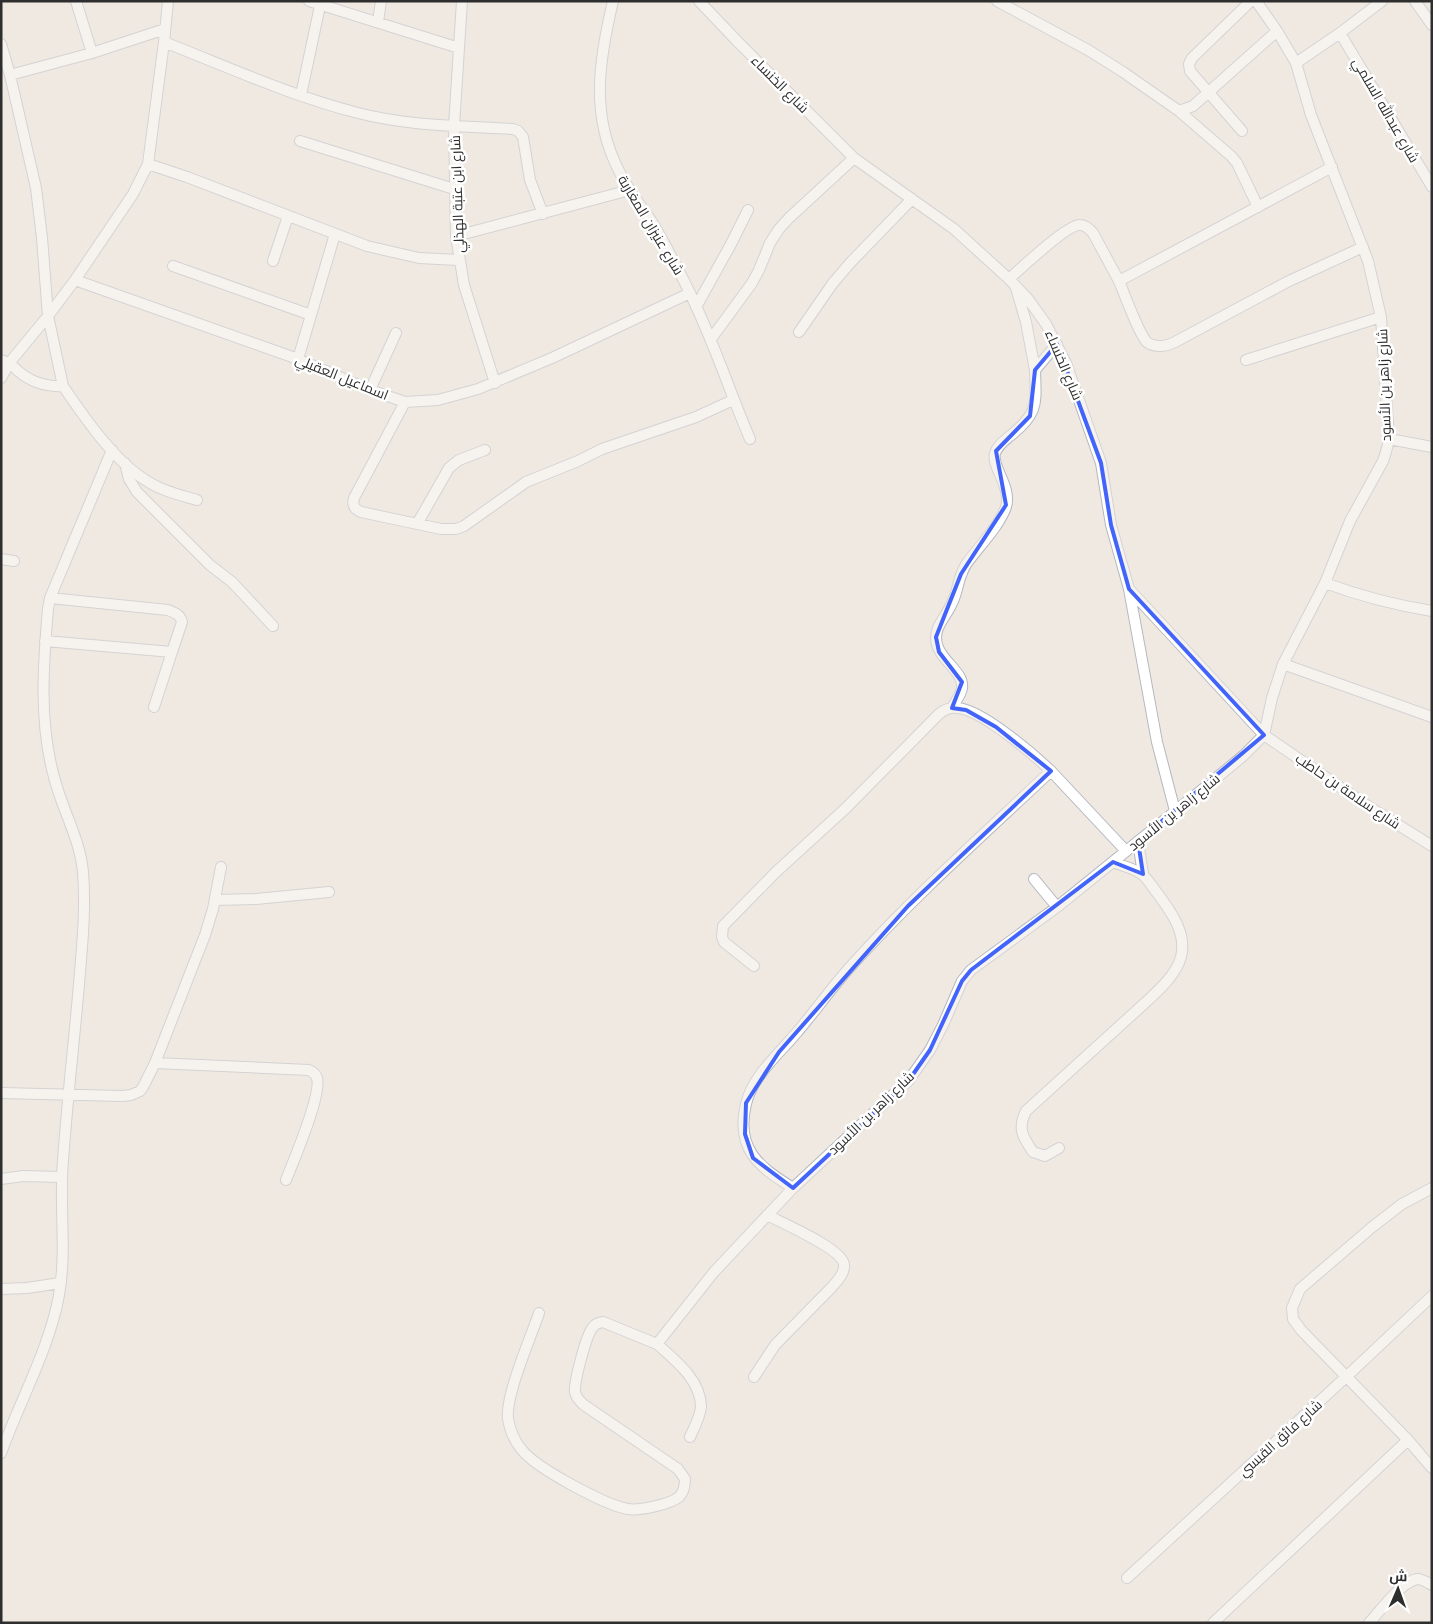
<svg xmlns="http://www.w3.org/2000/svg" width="1433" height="1624" viewBox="0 0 1433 1624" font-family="Figtree,Cairo,sans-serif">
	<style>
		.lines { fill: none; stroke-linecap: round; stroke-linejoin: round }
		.minor-casing { stroke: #b4b7c1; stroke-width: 12 }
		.minor { stroke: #fff; stroke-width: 10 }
		.marked { fill: none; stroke: #4264fb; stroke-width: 4; stroke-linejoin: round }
		.labels { text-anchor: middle; stroke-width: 5; stroke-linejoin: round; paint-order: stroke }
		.street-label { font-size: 14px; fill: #2e2e2e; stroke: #fff }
	</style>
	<rect width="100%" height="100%" fill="#efe9e1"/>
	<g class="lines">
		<defs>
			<path id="minor" d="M 76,1 L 92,53
				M 309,1 L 459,48
				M 462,1 L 454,126 L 456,236 L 464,285 L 495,383
				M 613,1 C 599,60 590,115 619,171 C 627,188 639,203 650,219 C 664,241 676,265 688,289 C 712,337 729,390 750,439
				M 699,1 L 738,42 L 854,158 L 954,229 L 1009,279 L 1028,299 L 1046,324 L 1066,363 L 1101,463 L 1111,525 L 1129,589 L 1157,742 L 1175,811
				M 997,1 L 1088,50 L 1123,72 L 1179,111 L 1231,156 L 1237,163 L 1258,207
				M 1415,1 L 1432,25
				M 378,22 L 381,1
				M 1340,33 L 1432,187
				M 164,42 C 228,67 291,96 358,113 C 408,126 461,126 513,129 L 518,131 L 523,137 L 530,180 L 543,214
				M 1,44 L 10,75 L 36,188 L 42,238 L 48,316 L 63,386 C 46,387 31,382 18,371 C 12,365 9,362 1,360
				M 1296,63 L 1340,33 L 1382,1
				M 10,75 L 92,53 L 165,29
				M 301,95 L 321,1
				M 1179,111 L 1193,106 L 1277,31
				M 1242,131 L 1190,71 L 1189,64 L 1192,58 L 1251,1
				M 300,141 L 454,189
				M 148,164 L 187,177 L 367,246 L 419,258 L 459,260
				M 456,236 L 630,190
				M 273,261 L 288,216
				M 173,266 L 311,315
				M 1009,279 C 1020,269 1068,224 1080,225 C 1086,225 1089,229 1093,233 L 1119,281 L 1332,167
				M 75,280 L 298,359 L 370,390 L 405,402 L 438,400 L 478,389 L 552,358 L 690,293
				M 1119,281 C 1124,293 1140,337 1148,343 C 1157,348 1167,346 1175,342 L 1287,282 L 1363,247
				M 1016,288 L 1026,322 L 1035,370
				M 696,307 L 731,244 L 748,210
				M 799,332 L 833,283 L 851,262 L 912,199
				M 711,339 L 752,283 L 759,270 L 770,243 L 779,229 L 789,218 L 854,158
				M 298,359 L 335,234
				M 1246,360 L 1381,317
				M 1,378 L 10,362 L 48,316 L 75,280 L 133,194 L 148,164 L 164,42 L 168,1
				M 63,386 C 84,417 115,462 147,481 C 162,491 180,495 197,500
				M 370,390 L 396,333
				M 405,402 L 354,498 C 352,505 354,509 361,512 L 441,529 L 456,529 L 464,526 L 526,482 L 578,461 L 602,449 L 696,417 L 733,400
				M 1389,439 L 1432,447
				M 125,463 L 129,479 L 137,492 L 210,565 L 232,582 L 273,626
				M 417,524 L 449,468 L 459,460 L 485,450
				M 1,559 L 14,561
				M 1325,583 C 1360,596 1395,605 1432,611
				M 1130,590 L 1264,735 L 1365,804 L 1432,846
				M 45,641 L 172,652 L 182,622 C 180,614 175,613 168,610 L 50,598
				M 1283,664 L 1432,717
				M 154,707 L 172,652
				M 952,708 C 955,702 961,695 962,688 C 965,668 927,656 938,628 C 942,619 949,611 953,601 C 959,588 958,576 967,563 C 980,545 998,528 1006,507 C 1012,486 991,467 995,453 C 998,445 1004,441 1010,436 C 1039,413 1036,404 1035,370 L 1057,344
				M 1138,841 L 1143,874
				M 1126,851 L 1051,771 C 983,835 913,897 851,966 C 832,987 816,1010 798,1031 C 781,1052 752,1076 746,1104 C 735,1149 759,1167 793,1188 L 909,1080 L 930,1050 L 943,1025 L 962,981 L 971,970 L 1057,907 L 1203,789 L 1243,756 L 1264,735 L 1272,698 L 1283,664 L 1325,583 L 1350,521 L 1383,461 L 1386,452 L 1389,439 L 1381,317 L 1368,261 L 1311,115 L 1296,63 L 1277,31 L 1256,1
				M 1034,879 L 1057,907
				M 215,900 L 256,899 L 329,892
				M 754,966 L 724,942 L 722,937 L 723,926 L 776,872 L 846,808 L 939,714 C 944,710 950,707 957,708 C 981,709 1033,754 1051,771
				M 155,1063 L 309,1070 C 313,1072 316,1074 317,1078 C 322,1095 293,1162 286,1180
				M 1,1093 L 122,1096 L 131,1095 L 140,1091 L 143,1087 L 155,1063 L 205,935 L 213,909 L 221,867
				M 1059,1148 L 1045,1156 L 1033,1152 C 1023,1137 1017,1129 1026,1111 L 1146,1002 C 1159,990 1176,975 1181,957 C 1187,933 1171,912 1158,894 C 1153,888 1149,881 1144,876 C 1137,869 1122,866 1113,862
				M 1,1179 L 23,1176 L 61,1177
				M 1432,1188 L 1402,1204 L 1371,1228 L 1300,1289 L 1292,1308 L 1293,1319 L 1301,1330 L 1408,1440 L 1432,1468
				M 1,1289 L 27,1288 L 60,1283
				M 539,1313 C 531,1337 505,1396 508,1419 C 510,1430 515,1442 522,1450 C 536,1468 605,1505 628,1509 C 639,1511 671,1504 679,1497 C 684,1492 685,1485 685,1479 L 678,1469 L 584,1405 C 580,1401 576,1398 575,1392 C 574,1382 586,1335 593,1327 C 596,1323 599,1323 603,1322 L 657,1344 L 714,1272 L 793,1188
				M 657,1344 C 675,1360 701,1380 701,1407 C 700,1417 694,1428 690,1437
				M 754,1377 L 775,1345 L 832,1287 C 838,1280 845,1273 844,1264 C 841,1248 782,1223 767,1215
				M 1,1453 C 19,1403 50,1347 59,1295 C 67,1251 59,1205 63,1161 C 67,1102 74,1043 79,984 C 82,948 86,909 83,872 C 80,839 62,809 54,777 C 39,722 43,666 48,609 L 50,598 L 112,450
				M 1127,1578 L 1346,1377 L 1432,1296
				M 1213,1623 L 1408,1440
				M 1369,1623 C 1380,1611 1401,1582 1417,1579 C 1422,1579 1427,1582 1432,1585"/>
		</defs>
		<use href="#minor" class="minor-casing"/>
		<use href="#minor" class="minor"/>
	</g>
	<path d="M0 0H1433V1624H0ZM 1057,344 L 1101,463 L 1111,525 L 1129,589 L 1264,735 L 1138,841 L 1143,874 L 1113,862 L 971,970 L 962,981 L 930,1050 L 909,1080 L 793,1188 L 753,1158 L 745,1134 L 746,1103 L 779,1052 L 908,906 L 1051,771 L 996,727 L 966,710 L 952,708 L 962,682 L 939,652 L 936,637 L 961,574 L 1006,505 L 996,451 L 1030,416 L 1035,370 Z" fill="#efe9e1" fill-opacity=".55" fill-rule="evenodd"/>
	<path class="marked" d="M 1057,344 L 1101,463 L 1111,525 L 1129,589 L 1264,735 L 1138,841 L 1143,874 L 1113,862 L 971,970 L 962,981 L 930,1050 L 909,1080 L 793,1188 L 753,1158 L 745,1134 L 746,1103 L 779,1052 L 908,906 L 1051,771 L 996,727 L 966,710 L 952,708 L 962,682 L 939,652 L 936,637 L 961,574 L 1006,505 L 996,451 L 1030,416 L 1035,370 Z"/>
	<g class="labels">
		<g class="street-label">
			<text transform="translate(780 84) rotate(45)" y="5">شارع الخنساء</text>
			<text transform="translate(1386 110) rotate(60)" y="5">شارع عبدالله السلمي</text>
			<text transform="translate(457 194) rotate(-92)" y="5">شارع ابن عتبة الهذلي</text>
			<text transform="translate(651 225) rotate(59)" y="5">شارع عنيزان المغاربة</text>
			<text transform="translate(1064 365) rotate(67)" y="5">شارع الخنساء</text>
			<text transform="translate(342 377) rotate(22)" y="5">اسماعيل العقيلي</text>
			<text transform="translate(1384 385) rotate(-92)" y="5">شارع زاهر بن الأسود</text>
			<text transform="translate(1348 791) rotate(34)" y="5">شارع سلامة بن حاطب</text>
			<text transform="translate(1174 812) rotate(-39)" y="5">شارع زاهر بن الأسود</text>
			<text transform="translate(871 1113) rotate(-44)" y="5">شارع زاهر بن الأسود</text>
			<text transform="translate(1280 1438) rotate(-42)" y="5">شارع فائق القيسي</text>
		</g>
	</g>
	<rect width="1433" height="1624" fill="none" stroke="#2e2e2e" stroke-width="5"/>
	<g transform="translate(1398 1589) rotate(2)" stroke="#ffffff" stroke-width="4" paint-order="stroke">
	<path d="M0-4L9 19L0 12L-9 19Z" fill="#2e2e2e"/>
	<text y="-8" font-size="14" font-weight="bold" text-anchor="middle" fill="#2e2e2e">ش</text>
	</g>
</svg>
